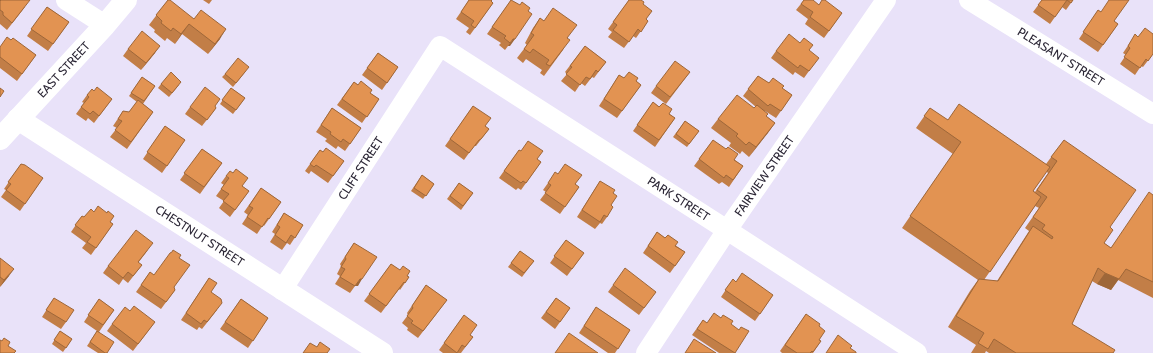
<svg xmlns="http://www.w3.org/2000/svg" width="1153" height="353" viewBox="0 0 1153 353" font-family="Cabin,sans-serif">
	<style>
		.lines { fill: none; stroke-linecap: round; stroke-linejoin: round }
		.minor { stroke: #fff; stroke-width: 20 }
		.tertiary { stroke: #fff; stroke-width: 22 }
		.secondary { stroke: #fff; stroke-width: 22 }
		.wall { fill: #c27e47; fill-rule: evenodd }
		.shaded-wall { fill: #9e6739 }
		.building { fill: #e29352; stroke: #9e6739 }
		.labels { text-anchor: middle; stroke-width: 4; stroke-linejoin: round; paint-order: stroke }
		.street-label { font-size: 12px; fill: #2b2635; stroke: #fff }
	</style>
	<rect width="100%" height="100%" fill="#e9e2f9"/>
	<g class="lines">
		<g class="minor">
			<path d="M 66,0 L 105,25"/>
			<path id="s1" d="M 969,0 L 1153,114"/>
			<path id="s2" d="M 282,290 L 440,46 L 727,230 L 917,353"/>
			<path id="s3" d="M 646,353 L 727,230 L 886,0"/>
		</g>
		<path class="tertiary" id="s4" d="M 18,119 L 382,353"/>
		<path class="secondary" id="s5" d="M 0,139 L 105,25 L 126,0"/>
	</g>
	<path class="wall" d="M 168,0 L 220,39 L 208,54 L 182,34 L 175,44 L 167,38 L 165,41 L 154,32 L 155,30 L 149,25 Z
		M 203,0 L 212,0 L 209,4 Z
		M 469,0 L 491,1 L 493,3 L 470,35 L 466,32 L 469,28 L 456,19 Z
		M 511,0 L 510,46 L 508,46 L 505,50 L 499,45 L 501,43 L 487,34 Z
		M 629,0 L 643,4 L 646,19 L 648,21 L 636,38 L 633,36 L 624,48 L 608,37 L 612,32 L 608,29 Z
		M 804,0 L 842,13 L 824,38 L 805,24 L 808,19 L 796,10 Z
		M 1042,0 L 1073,0 L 1066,10 L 1062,7 L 1050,24 L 1033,12 Z
		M 0,1 L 25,7 L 7,30 L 0,24 Z
		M 47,7 L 69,22 L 48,51 L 27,36 Z
		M 1098,10 L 1118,24 L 1098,52 L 1079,39 Z
		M 540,18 L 568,38 L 563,50 L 544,76 L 540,73 L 542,70 L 526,59 L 523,63 L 517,58 L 527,45 L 525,43 L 533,28 Z
		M 1138,37 L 1153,54 L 1143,67 L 1141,66 L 1135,75 L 1120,64 L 1126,55 L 1123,53 L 1131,41 Z
		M 11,40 L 36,55 L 17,81 L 0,68 L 0,47 Z
		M 585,46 L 606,62 L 594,78 L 592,77 L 585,86 L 581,83 L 575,92 L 561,81 L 567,74 L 565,72 Z
		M 128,49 L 155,53 L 141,70 L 123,56 Z
		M 809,50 L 814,64 L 804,78 L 795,72 L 793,75 L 771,58 L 776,51 Z
		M 378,53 L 398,67 L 382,90 L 362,75 Z
		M 246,71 L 233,87 L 222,77 L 225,74 Z
		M 690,72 L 666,104 L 651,93 L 656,86 Z
		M 619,75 L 624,78 L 636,81 L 641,85 L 617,118 L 599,106 Z
		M 758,76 L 769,83 L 782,88 L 792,95 L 776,118 L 765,111 L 766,116 L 775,123 L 749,157 L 742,151 L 740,154 L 729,146 L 731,143 L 711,128 L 718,119 L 754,108 L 756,107 L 743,96 Z
		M 142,77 L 155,86 L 143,104 L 153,112 L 127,149 L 110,137 L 117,128 L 113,126 L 123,111 L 129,112 L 137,102 L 129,96 Z
		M 354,82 L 379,99 L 362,123 L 337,105 Z
		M 161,84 L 179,85 L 169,97 L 158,88 Z
		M 231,88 L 245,98 L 233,114 L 220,104 Z
		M 94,91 L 112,99 L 94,123 L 88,118 L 86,121 L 76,114 L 84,103 L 82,102 L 87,95 Z
		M 653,102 L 675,118 L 655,147 L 633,131 Z
		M 473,106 L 485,126 L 489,129 L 476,146 L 474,146 L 464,160 L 445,146 Z
		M 190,107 L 215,107 L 216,108 L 202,126 L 185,114 Z
		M 332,108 L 361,128 L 345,151 L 338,146 L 336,149 L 325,141 L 327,139 L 316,132 Z
		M 930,108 L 947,120 L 1046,164 L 1064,140 L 1110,227 L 1104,243 L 1111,248 L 1153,195 L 1153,298 L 1118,280 L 1111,290 L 1097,284 L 1092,281 L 1072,324 L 1113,353 L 989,353 L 986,351 L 985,353 L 971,353 L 976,345 L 948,327 L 970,291 L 978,280 L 902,228 L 953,154 L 916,128 ZM 1046,171 L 1048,173 L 1035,192 L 1033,191 ZM 1035,206 L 1039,208 L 1025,228 L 1029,231 L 997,281 L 984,280 Z
		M 685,121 L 699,131 L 687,147 L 673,137 Z
		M 165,126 L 185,140 L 162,173 L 143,159 Z
		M 713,140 L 735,160 L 743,166 L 729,187 L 722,182 L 719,184 L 694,166 Z
		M 202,149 L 222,163 L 200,194 L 180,180 Z
		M 320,150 L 323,152 L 344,161 L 328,183 L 311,171 L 309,174 L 305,171 Z
		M 519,150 L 541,162 L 521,190 L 518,188 L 516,190 L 499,178 Z
		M 21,164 L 43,178 L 20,211 L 1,197 L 6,190 L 4,189 Z
		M 422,175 L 434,184 L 423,199 L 411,191 Z
		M 226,176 L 242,186 L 249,191 L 230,217 L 219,208 L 224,201 L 216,196 L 224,185 L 221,183 Z
		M 600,181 L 613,193 L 611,205 L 607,217 L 602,224 L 600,223 L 595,229 L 577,217 Z
		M 459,183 L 473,193 L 461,210 L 447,199 Z
		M 548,183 L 575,184 L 579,187 L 560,214 L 540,200 L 546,192 L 543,190 Z
		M 261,188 L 281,202 L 264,226 L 263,225 L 257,234 L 242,224 L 248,215 L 244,212 Z
		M 284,213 L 303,225 L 290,245 L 287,243 L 282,250 L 270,242 L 275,234 L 272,232 Z
		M 82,216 L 84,217 L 110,222 L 113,224 L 91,255 L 82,248 L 86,243 L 71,232 Z
		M 657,232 L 685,252 L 670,273 L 643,253 Z
		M 566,240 L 584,253 L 567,276 L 550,263 Z
		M 354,243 L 358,286 L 355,286 L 350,293 L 335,284 L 340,276 L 337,274 L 341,266 L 340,264 Z
		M 148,250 L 138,263 L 142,265 L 128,283 L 123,279 L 119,285 L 103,273 L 108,266 Z
		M 520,251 L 534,261 L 522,277 L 508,267 Z
		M 0,258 L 9,276 L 0,287 Z
		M 179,258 L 174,288 L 175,290 L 161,309 L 136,292 L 150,272 L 154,275 Z
		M 391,264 L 409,277 L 400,290 L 399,289 L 381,313 L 364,301 Z
		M 209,278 L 211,292 L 217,310 L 202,329 L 199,327 L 197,330 L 181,320 Z
		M 733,279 L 736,282 L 773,295 L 755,321 L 721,297 Z
		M 426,285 L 447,300 L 418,338 L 407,330 L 408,328 L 402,323 L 408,315 L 407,313 Z
		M 613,285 L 656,292 L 639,315 L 608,292 Z
		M 54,298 L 66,322 L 61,329 L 42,317 Z
		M 556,298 L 570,308 L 555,329 L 541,318 Z
		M 99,299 L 114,310 L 99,332 L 107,353 L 98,353 L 87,346 L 97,331 L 84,322 Z
		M 241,299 L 268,318 L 248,348 L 220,329 Z
		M 596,307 L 630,330 L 615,353 L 608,353 L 579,333 Z
		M 130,311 L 155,322 L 133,351 L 107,331 L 112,324 Z
		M 806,314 L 819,326 L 819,340 L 821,341 L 813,353 L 782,353 L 780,351 Z
		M 464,315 L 470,335 L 473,337 L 461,353 L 458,353 L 457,352 L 457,353 L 443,353 L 439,350 Z
		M 703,320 L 707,323 L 731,324 L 735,353 L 719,353 L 692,335 Z
		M 60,331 L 72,339 L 63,352 L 52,344 Z"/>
	<path class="shaded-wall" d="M 189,24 L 175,44 L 181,34 Z
		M 226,29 L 220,39 L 208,54 L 215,44 Z
		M 513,39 L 515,39 L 510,46 L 508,46 Z
		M 160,46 L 155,53 L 141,70 L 146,63 Z
		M 775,123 L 768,133 L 749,157 L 756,147 Z
		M 14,269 L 9,276 L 0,287 L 4,280 Z
		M 1105,273 L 1119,279 L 1111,290 L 1097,284 Z
		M 360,279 L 362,279 L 358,286 L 355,286 Z"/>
	<path class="building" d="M 1,0 L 30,0 L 12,23 L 3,15 L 3,12 L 0,10 L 0,1 Z
		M 168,0 L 170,0 L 194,19 L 201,10 L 226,29 L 215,44 L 189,24 L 181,34 L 173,28 L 171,31 L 161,23 L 162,21 L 156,15 Z
		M 469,0 L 492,0 L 491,1 L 493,3 L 475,28 L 471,25 L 474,21 L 461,12 Z
		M 511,0 L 520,5 L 522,2 L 530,8 L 528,11 L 532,14 L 515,39 L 513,39 L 510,43 L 504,38 L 506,36 L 492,27 Z
		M 629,0 L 641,0 L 644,2 L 643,4 L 652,11 L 646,19 L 648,21 L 641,32 L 638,29 L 629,42 L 613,30 L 617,25 L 613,22 Z
		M 804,0 L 813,0 L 819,5 L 822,0 L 825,0 L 842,13 L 829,31 L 810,17 L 813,12 L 801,4 Z
		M 1042,0 L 1067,0 L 1055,17 L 1038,5 Z
		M 1067,0 L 1073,0 L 1071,3 Z
		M 1109,0 L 1129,0 L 1114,21 L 1118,24 L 1103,45 L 1083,32 L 1098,10 L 1101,12 Z
		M 47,7 L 69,22 L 53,44 L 31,29 Z
		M 553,8 L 577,25 L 567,38 L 570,40 L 550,66 L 546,64 L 549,60 L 533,49 L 530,53 L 524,49 L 534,35 L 531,33 L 540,18 L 544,21 Z
		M 1145,28 L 1153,34 L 1153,54 L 1148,61 L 1146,59 L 1140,68 L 1124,57 L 1130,48 L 1128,46 L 1135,34 L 1138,37 Z
		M 142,31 L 160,46 L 146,63 L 128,49 Z
		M 789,34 L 800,43 L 804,38 L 813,45 L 809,50 L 819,58 L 809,71 L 800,65 L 798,68 L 776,51 Z
		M 7,37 L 11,40 L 13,38 L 36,55 L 22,74 L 0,57 L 0,47 Z
		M 585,46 L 606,62 L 598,72 L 596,70 L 590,79 L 586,77 L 580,85 L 566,74 L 572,67 L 570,66 Z
		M 378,53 L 398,67 L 387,83 L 367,68 Z
		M 238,58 L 249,67 L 236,83 L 225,74 Z
		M 675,61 L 690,72 L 670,97 L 656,86 Z
		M 171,72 L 181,82 L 172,93 L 161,84 Z
		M 629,72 L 638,78 L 636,81 L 641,85 L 622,111 L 604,99 L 619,75 L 624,78 Z
		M 758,76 L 769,83 L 773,78 L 784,86 L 782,88 L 792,95 L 781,111 L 770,104 L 768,106 L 748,89 Z
		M 142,77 L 155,86 L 144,101 L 131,93 Z
		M 361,81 L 372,90 L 370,93 L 379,99 L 367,117 L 342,99 L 354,82 L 358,85 Z
		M 97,87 L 112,99 L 99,116 L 93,111 L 90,114 L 81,107 L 89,97 L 87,95 L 92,89 L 94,91 Z
		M 205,87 L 220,99 L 215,106 L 216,108 L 207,120 L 190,107 Z
		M 0,88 L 4,91 L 0,97 Z
		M 231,88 L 245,98 L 236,110 L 222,100 Z
		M 737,95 L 754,108 L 757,105 L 768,114 L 766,116 L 775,123 L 756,147 L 749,142 L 746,145 L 736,136 L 738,134 L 718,119 Z
		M 138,100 L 153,112 L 131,142 L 115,130 L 122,121 L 118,119 L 123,111 L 129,112 Z
		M 653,102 L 659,107 L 663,103 L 672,109 L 669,114 L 675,118 L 659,140 L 637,125 Z
		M 959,104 L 1050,167 L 1033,191 L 1041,197 L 990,272 L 910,216 L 961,142 L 924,116 L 930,108 L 948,120 Z
		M 473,106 L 491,118 L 485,126 L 489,129 L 481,139 L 479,140 L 469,153 L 450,139 Z
		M 332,108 L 361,128 L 350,144 L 343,139 L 341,142 L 330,134 L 331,132 L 321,125 Z
		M 685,121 L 699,131 L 689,144 L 676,134 Z
		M 165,126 L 185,140 L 167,166 L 147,152 Z
		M 713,140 L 726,149 L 728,147 L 738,154 L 734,160 L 743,166 L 733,180 L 726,175 L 724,178 L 699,159 Z
		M 1064,140 L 1136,190 L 1110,227 L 1113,230 L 1104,243 L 1111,248 L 1149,192 L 1153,195 L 1153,282 L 1126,269 L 1119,279 L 1105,273 L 1098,268 L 1072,324 L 1115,350 L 1113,353 L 1016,353 L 994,339 L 988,349 L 978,343 L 984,333 L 956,316 L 979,279 L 998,281 L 1033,226 L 1052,239 L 1053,237 L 1042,229 L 1045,225 L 1033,217 L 1047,197 L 1037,190 L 1057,161 L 1051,157 Z
		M 528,141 L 543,151 L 537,159 L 541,162 L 526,183 L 523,181 L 521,183 L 504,171 L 519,150 L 521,151 Z
		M 326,148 L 344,161 L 333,176 L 316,165 L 314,167 L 310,164 L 320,150 L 323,152 Z
		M 202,149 L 222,163 L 204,187 L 184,173 Z
		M 21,164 L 25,165 L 43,178 L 25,204 L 6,190 L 11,184 L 8,182 Z
		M 565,164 L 582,175 L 575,184 L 579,187 L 565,207 L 545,193 L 551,185 L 548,183 L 555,172 L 558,174 Z
		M 236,169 L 248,178 L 242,186 L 249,191 L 235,210 L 223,201 L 229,194 L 221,189 L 229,178 L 226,176 L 230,171 L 233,173 Z
		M 422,175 L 434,184 L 426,196 L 414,188 Z
		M 600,181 L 615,190 L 613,193 L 617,196 L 611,205 L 613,207 L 607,217 L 604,215 L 600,222 L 582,210 Z
		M 459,183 L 473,193 L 463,206 L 450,196 Z
		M 261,188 L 281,202 L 269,219 L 268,218 L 262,227 L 247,217 L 253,208 L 249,206 Z
		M 98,206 L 107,213 L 108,211 L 114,216 L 110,222 L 113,224 L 96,248 L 87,242 L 91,237 L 75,225 L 82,216 L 84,217 L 91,209 L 94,212 Z
		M 284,213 L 303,225 L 295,238 L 291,235 L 286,243 L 275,235 L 280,227 L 277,225 Z
		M 136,230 L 153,243 L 138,262 L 142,265 L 133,276 L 128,272 L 123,278 L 108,266 Z
		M 657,232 L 665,238 L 668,235 L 678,242 L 675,246 L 685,252 L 675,266 L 648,246 Z
		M 566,240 L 584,253 L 572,269 L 554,256 Z
		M 354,243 L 377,257 L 362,279 L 360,279 L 355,286 L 340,277 L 345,269 L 341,267 L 346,259 L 345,257 Z
		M 173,250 L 181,255 L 179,258 L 190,265 L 174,287 L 175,290 L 166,302 L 141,285 L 150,272 L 154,275 L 170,253 L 172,252 Z
		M 520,251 L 534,261 L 524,273 L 511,263 Z
		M 0,258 L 14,269 L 4,280 L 0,277 Z
		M 391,264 L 400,270 L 403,266 L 410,271 L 407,276 L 409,277 L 405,283 L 404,282 L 386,306 L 369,294 Z
		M 625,268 L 656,292 L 644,308 L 613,285 Z
		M 742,273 L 773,295 L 760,314 L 725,290 L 733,279 L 736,282 Z
		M 209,278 L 217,283 L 211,292 L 221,299 L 222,303 L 207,322 L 204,320 L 201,324 L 186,313 Z
		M 426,285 L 447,300 L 423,331 L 411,323 L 413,321 L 407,316 L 413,308 L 412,306 Z
		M 54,298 L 74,310 L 66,322 L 46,310 Z
		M 556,298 L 570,308 L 560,322 L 546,312 Z
		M 99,299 L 114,310 L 103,325 L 88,315 Z
		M 241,299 L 268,318 L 253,341 L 225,322 Z
		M 134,306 L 155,322 L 138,344 L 112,324 L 125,307 L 130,311 Z
		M 596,307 L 630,330 L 618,349 L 584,326 Z
		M 714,313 L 721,318 L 723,315 L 733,321 L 731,324 L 739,330 L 741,327 L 749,331 L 735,353 L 697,329 L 703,320 L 707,323 Z
		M 806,314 L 820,324 L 819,326 L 825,331 L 819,340 L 821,341 L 813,352 L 812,351 L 810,353 L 797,353 L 785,345 Z
		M 464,315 L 477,325 L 470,335 L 473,337 L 465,347 L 462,345 L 457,353 L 444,343 Z
		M 60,331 L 72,339 L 66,348 L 54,340 Z
		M 97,331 L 114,342 L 107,353 L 105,353 L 90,342 Z
		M 569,333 L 598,353 L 555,353 Z
		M 838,335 L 852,346 L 850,348 L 856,352 L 856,353 L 826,353 Z
		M 4,338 L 10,342 L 8,346 L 16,351 L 14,353 L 0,353 L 0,340 L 2,341 Z
		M 694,339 L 716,353 L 685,353 Z
		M 320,342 L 330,349 L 327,353 L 303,353 L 310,343 L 317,347 Z"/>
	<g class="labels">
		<g class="street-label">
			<text dy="4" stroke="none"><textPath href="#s1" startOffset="108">PLEASANT STREET</textPath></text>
			<text dy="4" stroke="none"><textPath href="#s5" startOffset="94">EAST STREET</textPath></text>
			<text dy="4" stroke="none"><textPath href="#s2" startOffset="145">CLIFF STREET</textPath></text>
			<text dy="4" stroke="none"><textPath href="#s3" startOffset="213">FAIRVIEW STREET</textPath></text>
			<text dy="4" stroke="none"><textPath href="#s2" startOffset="574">PARK STREET</textPath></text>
			<text dy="4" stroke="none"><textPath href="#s4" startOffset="216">CHESTNUT STREET</textPath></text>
		</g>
	</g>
</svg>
